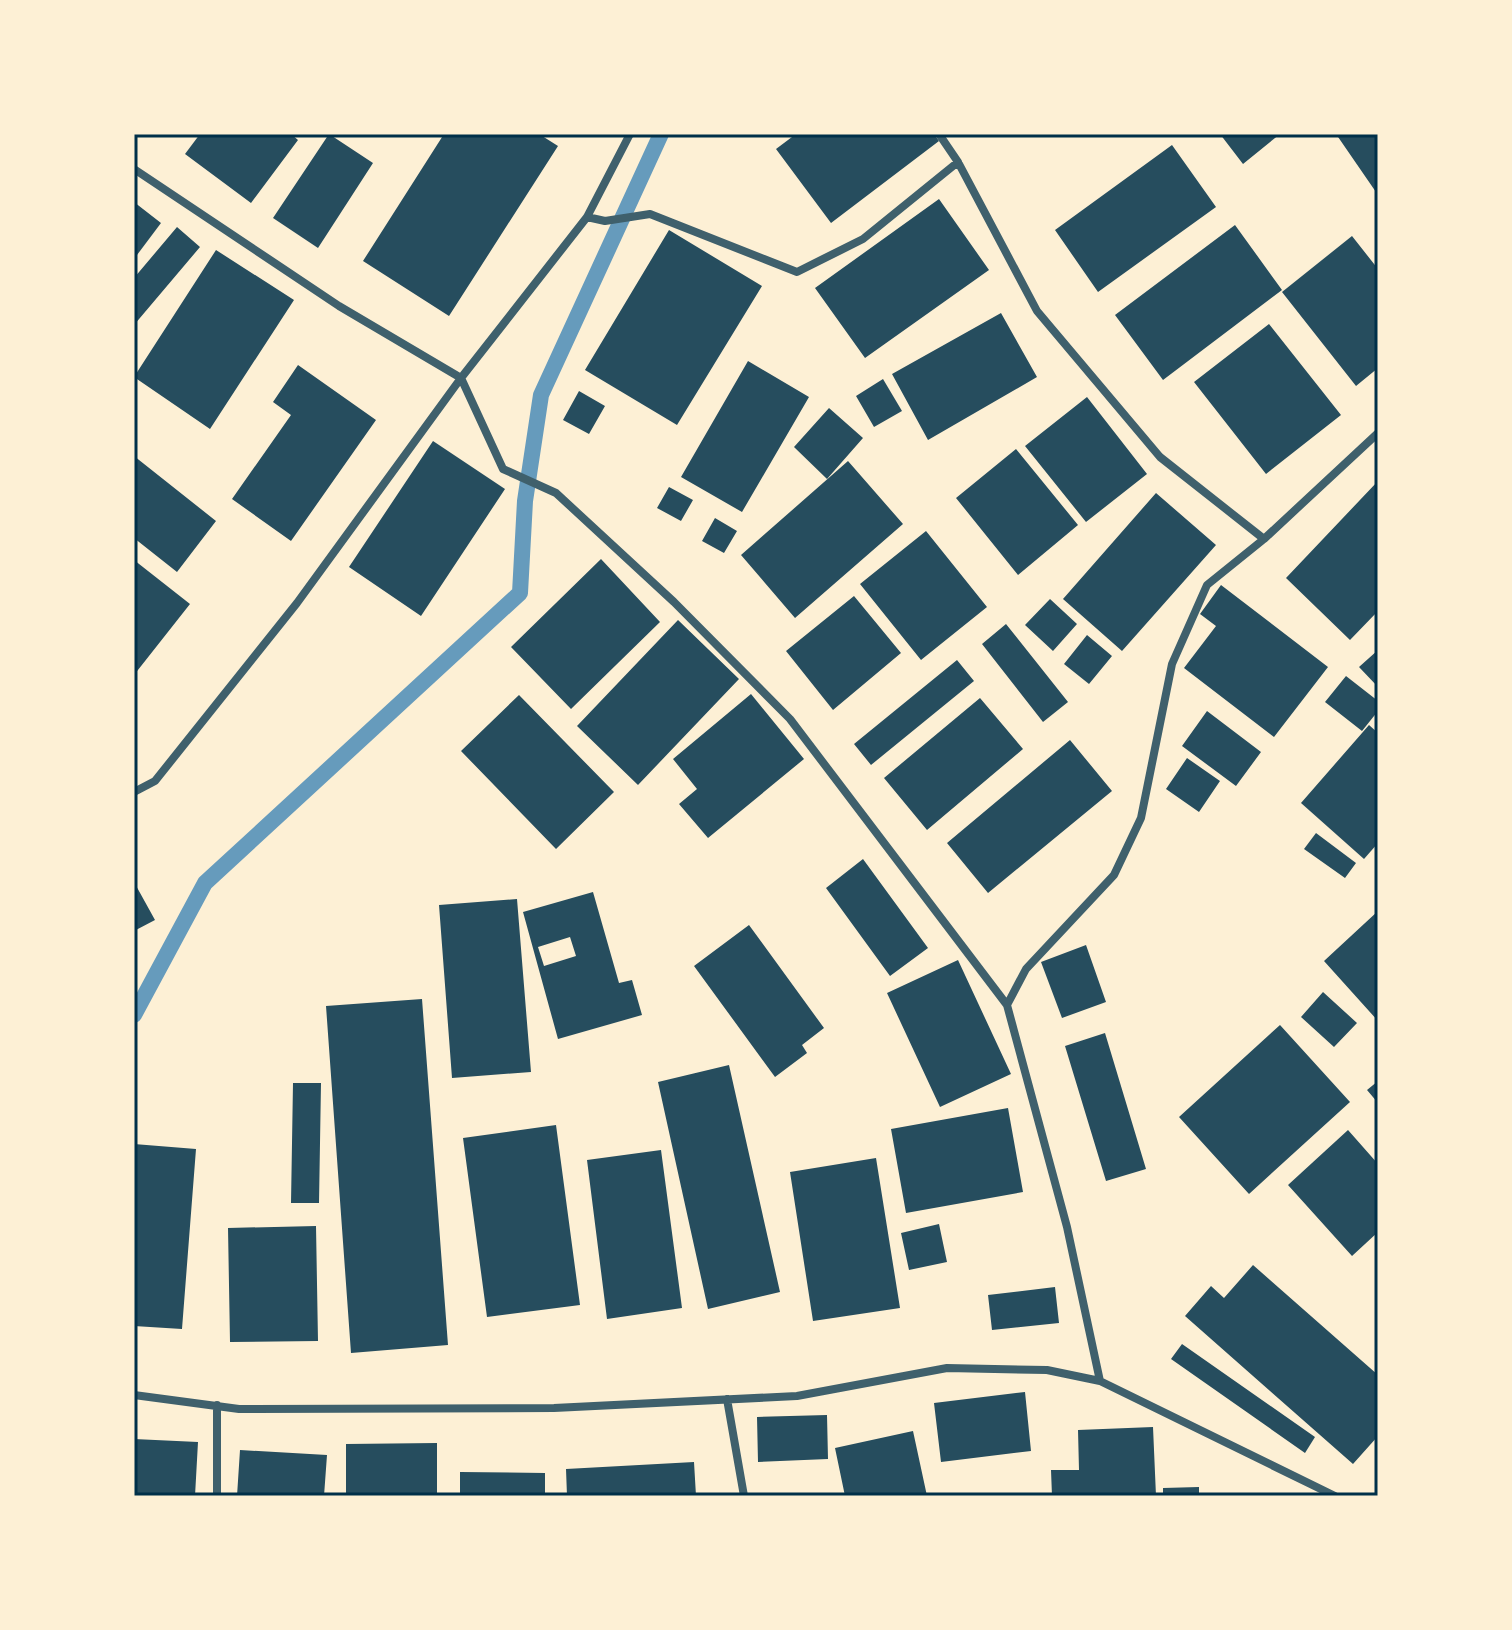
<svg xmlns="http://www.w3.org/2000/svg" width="1512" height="1630" viewBox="0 0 1512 1630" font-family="'Fira Sans',sans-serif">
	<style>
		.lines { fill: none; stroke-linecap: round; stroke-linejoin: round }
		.stream { stroke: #669bbc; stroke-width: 16 }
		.building { fill: #264d5e; fill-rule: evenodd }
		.minor { stroke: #3f606c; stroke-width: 8 }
		.neatline { fill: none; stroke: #003049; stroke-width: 3 }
	</style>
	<rect width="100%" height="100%" fill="#fdf0d5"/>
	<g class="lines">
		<path class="stream" d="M 134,1015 L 205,883 L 520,593 L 525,501 L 541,395 L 661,134"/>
	</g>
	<path class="building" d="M 200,134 L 291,134 L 298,140 L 251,203 L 185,154 Z
		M 329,134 L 373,163 L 318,248 L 273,218 Z
		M 444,134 L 539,134 L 558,146 L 449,316 L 363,261 Z
		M 796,134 L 934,134 L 939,141 L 831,223 L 776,149 Z
		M 1220,134 L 1280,134 L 1243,164 Z
		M 1336,134 L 1378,134 L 1378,195 Z
		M 1172,145 L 1216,207 L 1098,292 L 1055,230 Z
		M 939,199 L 989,270 L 865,358 L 815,288 Z
		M 134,202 L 161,223 L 134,259 Z
		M 1235,225 L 1282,290 L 1163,380 L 1115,315 Z
		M 177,227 L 200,247 L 134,325 L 134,278 Z
		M 669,230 L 762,286 L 677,425 L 585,370 Z
		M 1352,236 L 1378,269 L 1378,368 L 1356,386 L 1282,292 Z
		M 216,250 L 294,300 L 210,429 L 134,377 Z
		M 1001,313 L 1037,377 L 928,440 L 892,374 Z
		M 1269,324 L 1341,415 L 1266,474 L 1194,382 Z
		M 748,361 L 809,397 L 742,512 L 681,477 Z
		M 298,365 L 376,420 L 291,541 L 232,499 L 291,415 L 273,402 Z
		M 883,379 L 902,411 L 874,427 L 856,396 Z
		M 579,391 L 605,406 L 589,434 L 563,420 Z
		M 1087,397 L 1147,474 L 1086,522 L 1025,446 Z
		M 829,408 L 863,438 L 827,479 L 794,447 Z
		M 433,441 L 505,489 L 421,616 L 349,567 Z
		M 1016,449 L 1078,525 L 1018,575 L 956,498 Z
		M 134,456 L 216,521 L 177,572 L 134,538 Z
		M 848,461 L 903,524 L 795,618 L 741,555 Z
		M 1378,481 L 1378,611 L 1350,640 L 1286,578 Z
		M 669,487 L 693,500 L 681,521 L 657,508 Z
		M 1156,493 L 1216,545 L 1122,651 L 1063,599 Z
		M 715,518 L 737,531 L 724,553 L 702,541 Z
		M 926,531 L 987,607 L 921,660 L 860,584 Z
		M 601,559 L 660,622 L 571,709 L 511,647 Z
		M 134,560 L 190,604 L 134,675 Z
		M 1221,585 L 1328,667 L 1274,737 L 1184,668 L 1216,626 L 1200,614 Z
		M 854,596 L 901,653 L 833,710 L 786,651 Z
		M 1050,599 L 1077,624 L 1053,651 L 1025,625 Z
		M 678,620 L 739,679 L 638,785 L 577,726 Z
		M 1006,624 L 1068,702 L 1043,722 L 982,644 Z
		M 1087,635 L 1112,656 L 1089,684 L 1064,664 Z
		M 1378,650 L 1378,687 L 1359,667 Z
		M 957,660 L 974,681 L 871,765 L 854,744 Z
		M 1346,676 L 1378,701 L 1378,711 L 1362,731 L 1325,702 Z
		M 751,694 L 804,759 L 708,838 L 679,804 L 697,789 L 673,759 Z
		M 519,695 L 614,792 L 556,849 L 461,751 Z
		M 980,698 L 1023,749 L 927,830 L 884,778 Z
		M 1207,711 L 1261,752 L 1236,786 L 1182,746 Z
		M 1369,725 L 1378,733 L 1378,843 L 1364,859 L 1301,803 Z
		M 1070,740 L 1112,791 L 988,893 L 947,843 Z
		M 1187,758 L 1220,781 L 1199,812 L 1166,789 Z
		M 1316,833 L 1356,863 L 1345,878 L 1304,849 Z
		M 863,859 L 928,948 L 890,976 L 826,888 Z
		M 134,882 L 155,920 L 134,931 Z
		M 593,892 L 619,983 L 632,980 L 642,1015 L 558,1039 L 523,912 ZM 570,937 L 576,956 L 544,966 L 538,947 Z
		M 517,899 L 531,1072 L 452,1078 L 439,905 Z
		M 1378,911 L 1378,1021 L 1324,961 Z
		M 749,925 L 824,1028 L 802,1045 L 807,1053 L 775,1077 L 694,966 Z
		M 1086,945 L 1106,1002 L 1062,1018 L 1041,962 Z
		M 958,960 L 1011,1074 L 940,1107 L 887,993 Z
		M 1323,992 L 1357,1023 L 1334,1047 L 1301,1017 Z
		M 422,999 L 448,1345 L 351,1353 L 326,1006 Z
		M 1280,1025 L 1350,1102 L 1249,1194 L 1179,1117 Z
		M 1105,1033 L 1146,1169 L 1106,1181 L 1065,1046 Z
		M 729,1065 L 780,1292 L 708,1309 L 658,1082 Z
		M 1378,1081 L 1378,1103 L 1367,1090 Z
		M 293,1083 L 321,1083 L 319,1203 L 291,1203 Z
		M 1008,1108 L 1023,1192 L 906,1213 L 891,1129 Z
		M 556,1125 L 580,1305 L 487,1317 L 463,1138 Z
		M 1348,1130 L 1378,1164 L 1378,1232 L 1352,1256 L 1288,1185 Z
		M 134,1144 L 196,1149 L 182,1329 L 134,1326 Z
		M 661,1150 L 682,1308 L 607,1319 L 587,1160 Z
		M 876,1158 L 900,1308 L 813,1321 L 790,1172 Z
		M 939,1224 L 947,1262 L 909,1270 L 901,1233 Z
		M 316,1226 L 318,1341 L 230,1342 L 228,1228 Z
		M 1253,1265 L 1378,1375 L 1378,1436 L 1353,1464 L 1185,1316 L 1211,1286 L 1224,1298 Z
		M 1055,1287 L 1059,1323 L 992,1330 L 988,1295 Z
		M 1182,1344 L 1315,1437 L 1305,1453 L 1171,1359 Z
		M 1025,1392 L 1031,1451 L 941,1462 L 934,1403 Z
		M 827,1415 L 828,1459 L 758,1462 L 757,1417 Z
		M 1153,1427 L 1156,1496 L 1052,1496 L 1051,1470 L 1079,1470 L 1078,1430 Z
		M 913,1431 L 927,1496 L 845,1496 L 835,1448 Z
		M 134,1439 L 198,1442 L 195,1496 L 134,1496 Z
		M 437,1443 L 437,1496 L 346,1496 L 346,1444 Z
		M 240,1450 L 327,1455 L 324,1496 L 237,1496 Z
		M 694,1462 L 696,1496 L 567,1496 L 566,1469 Z
		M 460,1472 L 545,1473 L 545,1496 L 460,1496 Z
		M 1199,1487 L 1199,1496 L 1163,1496 L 1163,1488 Z"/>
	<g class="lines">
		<path class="minor" d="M 939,134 L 958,162
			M 134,169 L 339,306 L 461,378 L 503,469 L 556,493 L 674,602 L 790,719 L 1007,1005
			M 587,217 L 605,221 L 650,214 L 797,272 L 863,239 L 958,162 L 1037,311 L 1160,457 L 1264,539
			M 134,792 L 155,781 L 297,603 L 461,378 L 587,217 L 630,134
			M 1100,1381 L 1067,1227 L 1007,1005 L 1026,969 L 1114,875 L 1141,818 L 1172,664 L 1207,585 L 1264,539 L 1378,433
			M 134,1395 L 239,1409 L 554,1408 L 797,1396 L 947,1368 L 1047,1370 L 1100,1381 L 1335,1496
			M 727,1399 L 744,1496
			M 217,1405 L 217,1496"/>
	</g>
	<rect width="1512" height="1630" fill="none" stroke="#fdf0d5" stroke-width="272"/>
	<rect x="136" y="136" width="1240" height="1358" class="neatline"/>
</svg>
